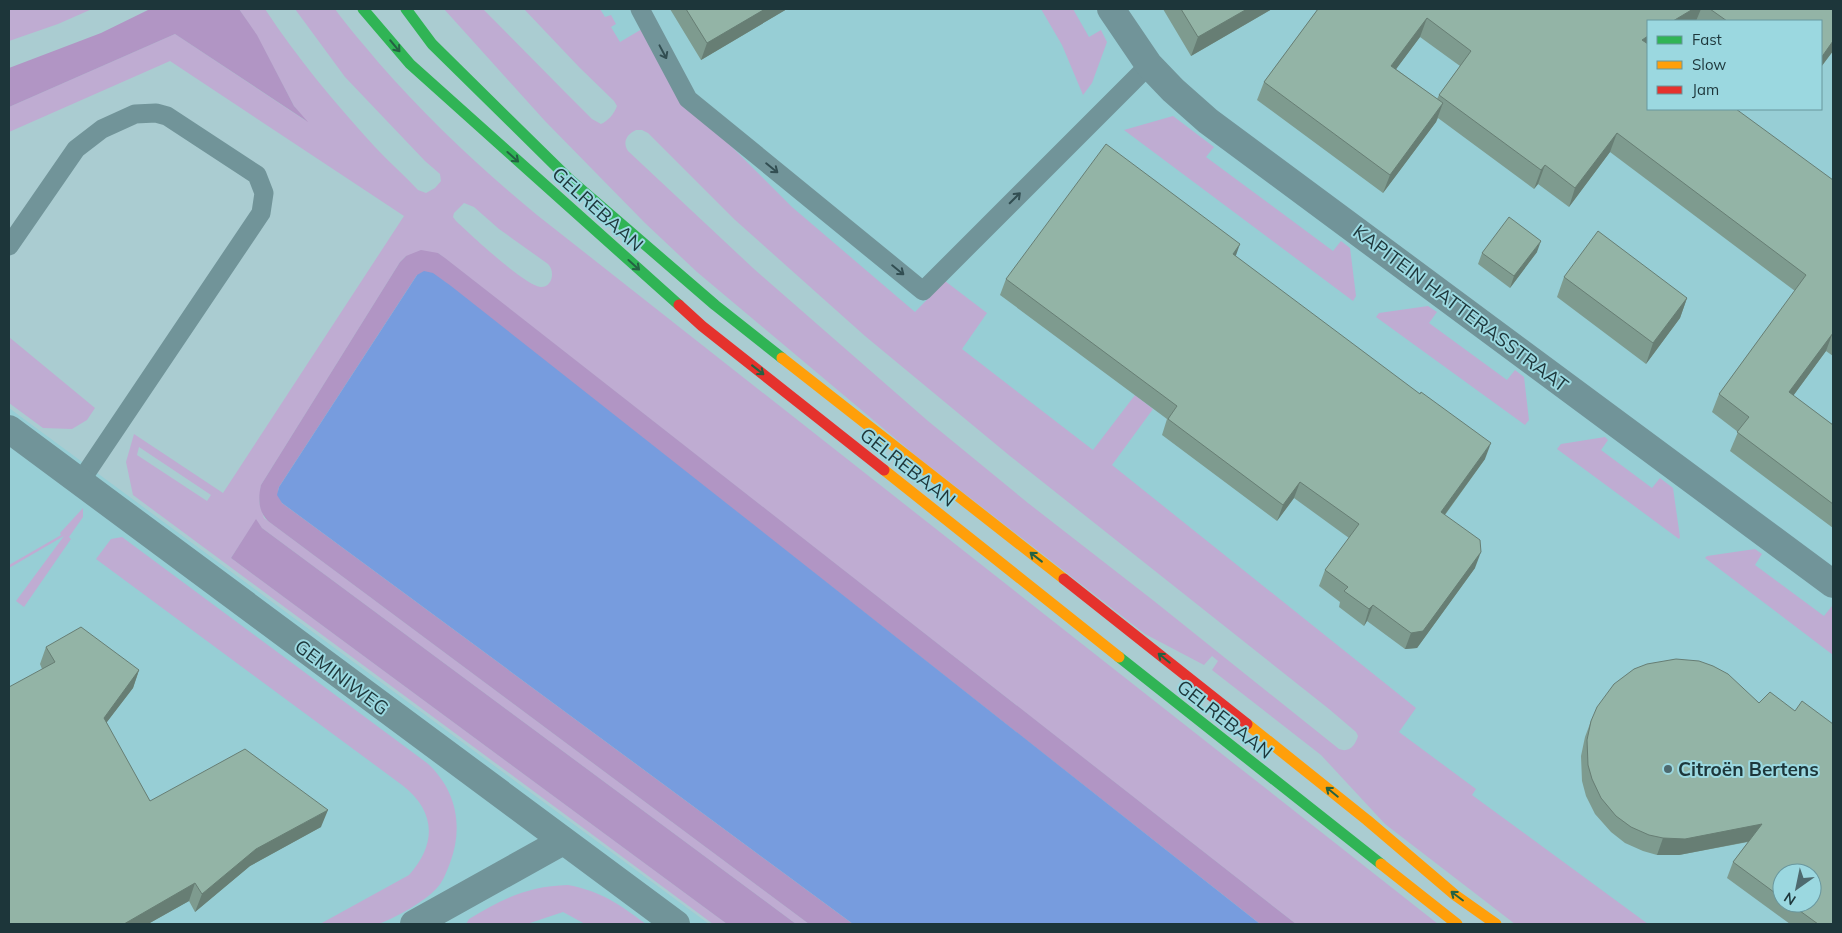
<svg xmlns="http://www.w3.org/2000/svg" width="1842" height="933" viewBox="0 0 1842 933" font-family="Mulish,sans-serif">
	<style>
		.built { fill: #97ced5; fill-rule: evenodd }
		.green { fill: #bfacd2; fill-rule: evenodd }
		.forest { fill: #b195c4 }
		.water { fill: #779cde }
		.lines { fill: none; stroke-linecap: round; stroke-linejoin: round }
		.lane { stroke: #719499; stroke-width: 19 }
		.street { stroke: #719499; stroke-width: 28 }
		.fast { stroke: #30b455; stroke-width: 11 }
		.slow { stroke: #ff9f0a; stroke-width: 11 }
		.jam { stroke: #e5322d; stroke-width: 11 }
		.wall { fill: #7e9b8f; fill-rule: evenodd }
		.shaded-wall { fill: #677e74 }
		.building { fill: #93b4a6; stroke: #677e74 }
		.oneway { stroke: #246243 }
		.oneway2 { stroke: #324e52 }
		.poi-dot { fill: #4e6a6f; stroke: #9bd8e0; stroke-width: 2 }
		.labels { text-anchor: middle; stroke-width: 4; stroke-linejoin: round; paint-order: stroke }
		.street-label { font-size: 19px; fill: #1d363a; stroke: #9bd8e0 }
		.poi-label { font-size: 19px; font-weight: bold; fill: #1d363a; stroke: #9bd8e0; text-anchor: start }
	</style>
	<rect width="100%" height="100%" fill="#aaccd1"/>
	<path class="built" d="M 594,9 L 1833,9 L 1833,924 L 1634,924 L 1464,798 L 907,317 L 619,49 ZM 1648,21 L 1821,21 L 1821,109 L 1648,109 ZM 1782,873 L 1812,873 L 1812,903 L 1782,903 Z
		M 9,408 L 709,924 L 9,924 Z"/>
	<path class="green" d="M 9,9 L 92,9 L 58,24 L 9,41 Z
		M 239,9 L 265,9 C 297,58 335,103 375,147 C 389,162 404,175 418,190 L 426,193 L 435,188 L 441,181 L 440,174 L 425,161 L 345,77 L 295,9 L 335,9 C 348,27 364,45 378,62 C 427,118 480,168 537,215 L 1438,924 L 1296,924 L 438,253 L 406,256 L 400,262 L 261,485 L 259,502 L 264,518 L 809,924 L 796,924 L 262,528 L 256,520 L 231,558 L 727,924 L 713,924 L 133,495 L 126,462 L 134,434 L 223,493 L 404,216 L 170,61 L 9,132 L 9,107 L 175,34 L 306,121 L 294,106 L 257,36 ZM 464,203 L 474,207 L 499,229 L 548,264 C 555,271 553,287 541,287 C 525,286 470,234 456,221 L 453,217 L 454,213 ZM 139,447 L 211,495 L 207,501 L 137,455 Z
		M 444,9 L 483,9 L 564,91 L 592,119 L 601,124 C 608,121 614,114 617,106 L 614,101 L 579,67 L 524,9 L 600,9 L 605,17 L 611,15 L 616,24 L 611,27 L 620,42 L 647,26 L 703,118 L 792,207 L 915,312 L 945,281 L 987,313 L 962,349 L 1093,450 L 1135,395 L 1153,409 L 1112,465 L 1416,708 L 1399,732 L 1476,789 L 1472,795 L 1648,924 L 1515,924 L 1385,824 L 1321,755 L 1212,670 L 1218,661 L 1212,656 L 1204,665 L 1145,634 L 915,455 L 697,272 L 645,223 L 545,121 ZM 636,130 L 642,130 L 648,133 L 734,219 L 865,336 L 1010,456 L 1329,709 L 1356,732 L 1358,736 C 1355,746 1349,753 1339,749 L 1154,601 L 1028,503 L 928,421 L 754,269 L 628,151 C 622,142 627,134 636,130 Z
		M 1041,9 L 1073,9 L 1089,37 L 1101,30 L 1107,42 L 1092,83 L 1083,95 L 1062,45 Z
		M 1173,116 L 1214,147 L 1206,157 L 1333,251 L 1341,241 L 1350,248 L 1356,296 L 1353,301 L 1124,130 Z
		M 1428,306 L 1437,312 L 1429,323 L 1507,380 L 1515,370 L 1524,377 L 1529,420 L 1525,425 L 1376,317 L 1379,313 Z
		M 9,337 L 95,408 L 87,420 L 72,429 L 43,428 L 9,403 Z
		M 1605,437 L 1608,440 L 1601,450 L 1652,488 L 1660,478 L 1673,488 L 1680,537 L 1679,539 L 1557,449 L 1561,444 Z
		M 83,508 L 83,517 L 69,537 L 71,539 L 24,607 L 16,601 L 64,536 L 9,568 L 9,565 L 61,535 L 60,533 Z
		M 122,537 L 427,763 C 456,789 464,826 450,863 C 446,873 443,882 436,889 C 425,901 395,918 381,923 C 372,927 332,924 320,924 L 409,875 C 437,844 436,811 402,785 L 96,559 L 111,539 Z
		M 1755,549 L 1762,554 L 1755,565 L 1824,616 L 1832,606 L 1833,607 L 1833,655 L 1705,558 L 1707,556 Z
		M 568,885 C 603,892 617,903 646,924 L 585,924 L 563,912 L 527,924 L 466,924 L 469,919 C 502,899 528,886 568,885 Z"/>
	<path class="forest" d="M 150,9 L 239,9 L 257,35 L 294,106 L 308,122 L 175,34 L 9,107 L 9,68 L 101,33 Z
		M 421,250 L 438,253 L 445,258 L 1296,924 L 1260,924 L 442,280 L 417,275 L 279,487 L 278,491 L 282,503 L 853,924 L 809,924 L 268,521 C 258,511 258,498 261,485 L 400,262 L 406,256 Z
		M 256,519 L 262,528 L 796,924 L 727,924 L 231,558 Z"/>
	<path class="water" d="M 424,271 L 433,273 L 451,286 L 1260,924 L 853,924 L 282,503 L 277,495 L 279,487 L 417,275 Z"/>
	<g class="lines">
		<path class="lane" d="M 640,9 L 688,99 L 923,291 L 1149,65
			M 9,246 L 76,149 L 102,129 L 135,114 L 156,113 L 167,116 L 257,175 L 264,193 L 261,213 L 80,482"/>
		<path class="street" d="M 1111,9 L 1149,65 L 1173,90 L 1208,121 L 1833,584
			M 9,429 L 676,924
			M 414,924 L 563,841"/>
		<path class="fast" d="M 363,9 L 410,64 L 679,305
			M 406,9 L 432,44 L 569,179 L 715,305 L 782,358
			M 1119,657 L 1381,864"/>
		<path class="slow" d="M 782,358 L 1064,579
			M 884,470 L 1119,657
			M 1247,724 L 1367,820 L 1455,895 L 1496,924
			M 1381,864 L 1457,924"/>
		<path class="jam" d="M 679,305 L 702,326 L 884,470
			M 1064,579 L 1247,724"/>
	</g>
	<path class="wall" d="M 670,9 L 787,9 L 701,60 Z
		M 1163,9 L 1272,9 L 1191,56 Z
		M 1318,9 L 1833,9 L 1833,51 L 1821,67 L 1821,21 L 1648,21 L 1648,109 L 1833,180 L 1833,356 L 1826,351 L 1793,396 L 1833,425 L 1833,528 L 1730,451 L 1738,432 L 1712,412 L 1719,394 L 1795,291 L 1610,152 L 1569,207 L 1538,184 L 1534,189 L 1438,118 L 1436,122 L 1383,193 L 1257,100 L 1264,82 ZM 1420,37 L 1460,66 L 1439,95 L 1437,99 L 1396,69 Z
		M 1537,252 L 1510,288 L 1478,264 L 1482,253 Z
		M 1236,257 L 1485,459 L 1445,515 L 1475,568 L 1417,648 L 1405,649 L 1367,621 L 1364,626 L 1339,607 L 1340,602 L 1319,586 L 1325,570 L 1349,538 L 1294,498 L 1277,521 L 1162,435 L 1167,419 L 1000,295 L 1006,279 Z
		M 1564,277 L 1687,298 L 1680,318 L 1646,364 L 1557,297 Z
		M 46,647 L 139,670 L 133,688 L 106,723 L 150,801 L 321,827 L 250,866 L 195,912 L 189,901 L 148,924 L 9,924 L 42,669 L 40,664 Z
		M 1614,684 L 1833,924 L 1790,924 L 1727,878 L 1733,862 L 1748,842 L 1679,855 L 1657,855 L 1643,851 L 1625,843 L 1611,832 L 1595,814 L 1586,796 L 1582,781 L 1581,756 L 1585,737 L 1591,721 ZM 1782,873 L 1812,903 L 1782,903 Z"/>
	<path class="shaded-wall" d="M 765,9 L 787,9 L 701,60 L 707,43 Z
		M 1247,9 L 1272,9 L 1191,56 L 1198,37 Z
		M 1693,9 L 1701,9 L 1696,21 L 1673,21 Z
		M 1427,18 L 1420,37 L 1385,84 L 1391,66 Z
		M 1648,36 L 1648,51 L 1642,40 Z
		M 1833,41 L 1833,51 L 1821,67 L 1821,58 Z
		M 1443,103 L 1436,122 L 1383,193 L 1390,175 Z
		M 1617,133 L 1610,152 L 1569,207 L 1575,188 Z
		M 1545,165 L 1538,184 L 1534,189 L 1541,170 Z
		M 1541,241 L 1537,252 L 1510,288 L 1514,276 Z
		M 1240,244 L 1234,261 L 1233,254 Z
		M 1687,298 L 1680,318 L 1646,364 L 1653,343 Z
		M 1833,332 L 1826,351 L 1782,411 L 1789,392 Z
		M 1491,443 L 1485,459 L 1435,528 L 1441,512 Z
		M 1300,482 L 1294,498 L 1277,521 L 1283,505 Z
		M 1481,552 L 1475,568 L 1417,648 L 1405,649 L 1411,633 Z
		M 1373,605 L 1367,621 L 1364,626 L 1369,609 Z
		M 139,670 L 133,688 L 97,735 L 104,718 Z
		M 328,810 L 321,827 L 250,866 L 195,912 L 202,894 L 256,849 Z
		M 1762,824 L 1756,840 L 1679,855 L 1657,855 L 1663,838 Z
		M 195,883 L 189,901 L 148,924 L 124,924 Z"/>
	<path class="building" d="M 686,9 L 765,9 L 707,43 Z
		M 1181,9 L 1247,9 L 1198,37 Z
		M 1318,9 L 1693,9 L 1673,21 L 1648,21 L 1648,36 L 1642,40 L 1648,44 L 1648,109 L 1736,109 L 1833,180 L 1833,333 L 1789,392 L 1833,425 L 1833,504 L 1737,432 L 1749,417 L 1719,394 L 1806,275 L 1617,133 L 1575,188 L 1545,165 L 1541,170 L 1439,95 L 1471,51 L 1427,18 L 1391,66 L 1443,103 L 1390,175 L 1264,82 Z
		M 1710,9 L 1833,9 L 1833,41 L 1821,58 L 1821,21 L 1727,21 Z
		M 1106,144 L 1240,244 L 1233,254 L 1420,394 L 1421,392 L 1491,443 L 1441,512 L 1480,540 L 1481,552 L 1423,631 L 1411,633 L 1373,605 L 1369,609 L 1344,591 L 1348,587 L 1325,570 L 1359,524 L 1300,482 L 1283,505 L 1168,419 L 1177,406 L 1006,279 Z
		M 1509,217 L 1541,241 L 1514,276 L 1482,253 Z
		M 1598,231 L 1687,298 L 1653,343 L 1564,277 Z
		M 81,627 L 139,670 L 104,718 L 150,801 L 245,749 L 328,810 L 256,849 L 202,894 L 195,883 L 124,924 L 9,924 L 9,687 L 55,662 L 46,647 Z
		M 1676,659 L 1699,661 L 1713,666 L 1728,674 L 1759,703 L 1770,692 L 1795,711 L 1802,701 L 1833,724 L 1833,924 L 1818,924 L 1789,903 L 1812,903 L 1812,873 L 1782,873 L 1782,898 L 1733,862 L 1762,824 L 1685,839 L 1663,838 L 1649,835 L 1631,827 L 1616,816 L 1601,798 L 1592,779 L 1588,765 L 1587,740 L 1591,721 L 1597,707 L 1614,684 L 1634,669 L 1647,664 Z"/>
	<defs><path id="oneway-shaft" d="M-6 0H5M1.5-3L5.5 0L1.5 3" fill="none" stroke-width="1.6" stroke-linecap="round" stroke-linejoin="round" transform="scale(1.25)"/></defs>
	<g class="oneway">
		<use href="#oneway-shaft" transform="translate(395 46) rotate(50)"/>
		<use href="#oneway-shaft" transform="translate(513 157) rotate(42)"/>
		<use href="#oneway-shaft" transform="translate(634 265) rotate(42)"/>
		<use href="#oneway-shaft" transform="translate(758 370) rotate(38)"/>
		<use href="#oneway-shaft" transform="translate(1036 557) rotate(-142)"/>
		<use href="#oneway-shaft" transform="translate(1164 658) rotate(-141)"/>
		<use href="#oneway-shaft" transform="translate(1332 792) rotate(-141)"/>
		<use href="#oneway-shaft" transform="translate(1457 896) rotate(-143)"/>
	</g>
	<g class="oneway2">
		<use href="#oneway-shaft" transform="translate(663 52) rotate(62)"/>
		<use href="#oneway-shaft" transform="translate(772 168) rotate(39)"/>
		<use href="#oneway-shaft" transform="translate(1015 198) rotate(-45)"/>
		<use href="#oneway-shaft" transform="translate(898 270) rotate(39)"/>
	</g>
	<circle class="poi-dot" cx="1668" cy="769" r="5"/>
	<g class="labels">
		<g class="street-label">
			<text transform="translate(598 209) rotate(42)" y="7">GELREBAAN</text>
			<text transform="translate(1461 308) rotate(37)" y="7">KAPITEIN HATTERASSTRAAT</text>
			<text transform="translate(908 467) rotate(38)" y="7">GELREBAAN</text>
			<text transform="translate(342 677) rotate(37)" y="7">GEMINIWEG</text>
			<text transform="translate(1225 719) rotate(38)" y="7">GELREBAAN</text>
		</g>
		<g class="poi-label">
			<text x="1678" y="776">Citroën Bertens</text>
		</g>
	</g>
	<rect width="1842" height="933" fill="none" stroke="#1d363a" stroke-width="20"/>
	<rect x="1647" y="20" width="175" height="90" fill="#9bd8e0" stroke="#69979e"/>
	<rect x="1657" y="36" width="25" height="8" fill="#30b455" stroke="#69979e"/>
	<text x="1692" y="45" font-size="15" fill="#1d363a">Fast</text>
	<rect x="1657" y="61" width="25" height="8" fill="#ff9f0a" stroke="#69979e"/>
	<text x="1692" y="70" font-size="15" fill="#1d363a">Slow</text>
	<rect x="1657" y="86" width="25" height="8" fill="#e5322d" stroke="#69979e"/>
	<text x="1692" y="95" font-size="15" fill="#1d363a">Jam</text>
	<g transform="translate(1797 888) rotate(213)"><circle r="24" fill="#9bd8e0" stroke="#69979e"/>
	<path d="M0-4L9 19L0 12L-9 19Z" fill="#4e6a6f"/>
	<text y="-8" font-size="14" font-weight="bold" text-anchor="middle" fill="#1d363a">N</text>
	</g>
</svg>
